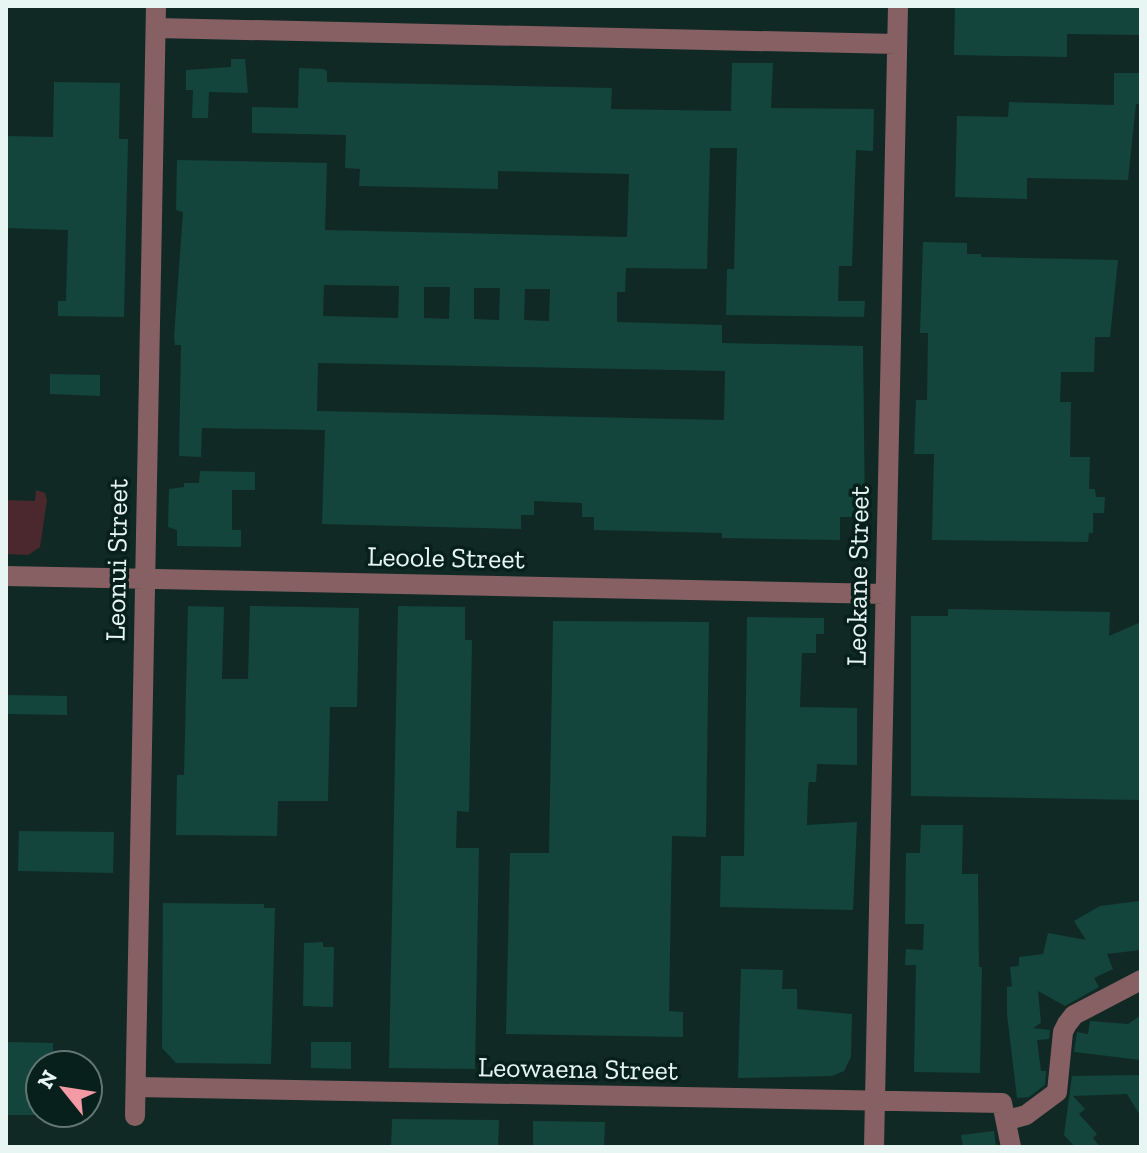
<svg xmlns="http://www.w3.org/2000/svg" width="1147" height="1153" viewBox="0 0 1147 1153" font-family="'Zilla Slab',serif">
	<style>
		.green { fill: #4b282d }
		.building { fill: #13453d; fill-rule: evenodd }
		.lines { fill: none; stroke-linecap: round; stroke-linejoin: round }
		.minor { stroke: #876064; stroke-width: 20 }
		.labels { text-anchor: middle; stroke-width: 7; stroke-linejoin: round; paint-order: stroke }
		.street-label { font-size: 28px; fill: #e8f6f3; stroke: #07201b }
	</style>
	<rect width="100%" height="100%" fill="#112925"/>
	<path class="green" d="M 36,490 L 45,493 L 47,500 L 40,547 L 28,555 L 6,554 L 6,500 L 35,501 Z"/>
	<path class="building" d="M 955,6 L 1141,6 L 1141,35 L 1067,34 L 1067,57 L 954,55 Z
		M 231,59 L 245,59 L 248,93 L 209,92 L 208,118 L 192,118 L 193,90 L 186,90 L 186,70 L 231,67 Z
		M 732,63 L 773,63 L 771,108 L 874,109 L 873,151 L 856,150 L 852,266 L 839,266 L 838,301 L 865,301 L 864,317 L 726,315 L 727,269 L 734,269 L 737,148 L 710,148 L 707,269 L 626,268 L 625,292 L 617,292 L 617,322 L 722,325 L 722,343 L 863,346 L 865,517 L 840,517 L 840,540 L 722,538 L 722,533 L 594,530 L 594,517 L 582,517 L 582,503 L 556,502 L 534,501 L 534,515 L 521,515 L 521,529 L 322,524 L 325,430 L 202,428 L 201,457 L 179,456 L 181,345 L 175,345 L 174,337 L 183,212 L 176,210 L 177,160 L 327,163 L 325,230 L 627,237 L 629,174 L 498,171 L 498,189 L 359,186 L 360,169 L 345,168 L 346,135 L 252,133 L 252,107 L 298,108 L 299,68 L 323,69 L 327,71 L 327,82 L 612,88 L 611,109 L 731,111 ZM 324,285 L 399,286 L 398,318 L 323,316 ZM 424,287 L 450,287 L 449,319 L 424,318 ZM 474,288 L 500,288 L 499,320 L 474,319 ZM 525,289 L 550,289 L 549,321 L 524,320 ZM 318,363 L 725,371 L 724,420 L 317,411 Z
		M 1114,73 L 1141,73 L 1141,104 L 1136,104 L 1128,180 L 1027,178 L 1027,199 L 955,197 L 957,116 L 1008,117 L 1009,102 L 1114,105 Z
		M 54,82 L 120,83 L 119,139 L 128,139 L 124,317 L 58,316 L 58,301 L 66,301 L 68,230 L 6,228 L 6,136 L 53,137 Z
		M 923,242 L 967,243 L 967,254 L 981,254 L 981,257 L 1118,260 L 1110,337 L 1095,337 L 1094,372 L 1061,372 L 1060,402 L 1071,402 L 1070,457 L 1090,457 L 1089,489 L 1095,489 L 1096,497 L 1105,497 L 1104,513 L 1093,513 L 1093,533 L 1089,533 L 1088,542 L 932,540 L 934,454 L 914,454 L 916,400 L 927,400 L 928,333 L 920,333 Z
		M 50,374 L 100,375 L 100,396 L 50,394 Z
		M 200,471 L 255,472 L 255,490 L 232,490 L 232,530 L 241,530 L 241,547 L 177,546 L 177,530 L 168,527 L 169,489 L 184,487 L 184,483 L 199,483 Z
		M 188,606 L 224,607 L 222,679 L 248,679 L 250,606 L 359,608 L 357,707 L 330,707 L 328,801 L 278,801 L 277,836 L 176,835 L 177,775 L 184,775 Z
		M 398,606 L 465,607 L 465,640 L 472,640 L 469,812 L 457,811 L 456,848 L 479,848 L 475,1069 L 389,1068 Z
		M 948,609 L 1110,612 L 1109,636 L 1141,622 L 1141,800 L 911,796 L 911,616 L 948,616 Z
		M 747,617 L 824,618 L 824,634 L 816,634 L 816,653 L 802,653 L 800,707 L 857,708 L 857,765 L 817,764 L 816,782 L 809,782 L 808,788 L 807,825 L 857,822 L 853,910 L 720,907 L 721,856 L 744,856 Z
		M 553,621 L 709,622 L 706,837 L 672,836 L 669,1011 L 683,1012 L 683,1037 L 506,1034 L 510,853 L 549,853 Z
		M 6,695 L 67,696 L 67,715 L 6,714 Z
		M 921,825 L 963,825 L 962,874 L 978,874 L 979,967 L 982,967 L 980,1073 L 914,1072 L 916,965 L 905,965 L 906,949 L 923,950 L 924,924 L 905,924 L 906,853 L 920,853 Z
		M 19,831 L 114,832 L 113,873 L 18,871 Z
		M 1139,901 L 1141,950 L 1107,954 L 1113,969 L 1094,978 L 1099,987 L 1065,1006 L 1038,991 L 1041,1023 L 1033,1028 L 1050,1030 L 1049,1039 L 1037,1040 L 1041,1071 L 1046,1071 L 1045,1085 L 1029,1097 L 1017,1098 L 1007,1014 L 1007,987 L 1012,986 L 1010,967 L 1019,966 L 1019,957 L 1043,954 L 1048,933 L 1086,940 L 1074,921 L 1100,906 Z
		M 163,903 L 264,904 L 264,908 L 275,908 L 271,1064 L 176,1063 L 162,1048 Z
		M 323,942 L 323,947 L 334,947 L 333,1007 L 303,1006 L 304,943 Z
		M 741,969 L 783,970 L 782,989 L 797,989 L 797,1009 L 852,1014 L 851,1057 L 844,1071 L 832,1076 L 738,1078 Z
		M 1141,1015 L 1141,1060 L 1074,1052 L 1077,1032 L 1088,1034 L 1090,1021 L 1128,1024 Z
		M 6,1042 L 53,1043 L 53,1065 L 40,1065 L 40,1115 L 6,1115 Z
		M 311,1042 L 351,1042 L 351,1069 L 311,1068 Z
		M 1141,1075 L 1141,1117 L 1127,1094 L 1073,1096 L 1085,1109 L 1079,1114 L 1097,1134 L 1093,1138 L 1100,1147 L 1075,1147 L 1064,1135 L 1072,1076 Z
		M 392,1119 L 499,1120 L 498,1147 L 391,1147 Z
		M 533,1121 L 605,1122 L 604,1147 L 533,1147 Z
		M 994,1131 L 996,1147 L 963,1147 L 961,1135 Z"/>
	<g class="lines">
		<path class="minor" d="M 156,28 L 897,44
			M 6,576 L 885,594
			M 136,1087 L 1002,1103 L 1011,1147
			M 135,1116 L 156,6
			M 1008,1120 L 1026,1115 L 1057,1092 L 1063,1032 L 1067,1024 L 1074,1015 L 1141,980
			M 874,1147 L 898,6"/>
	</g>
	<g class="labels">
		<g class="street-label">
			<text transform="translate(446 557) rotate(1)" y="10">Leoole Street</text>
			<text transform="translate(116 560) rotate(-89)" y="10">Leonui Street</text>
			<text transform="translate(857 576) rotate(-89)" y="10">Leokane Street</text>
			<text transform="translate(578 1068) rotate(1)" y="10">Leowaena Street</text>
		</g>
	</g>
	<rect width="1147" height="1153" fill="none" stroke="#e8f6f3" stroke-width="16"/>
	<g transform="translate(64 1089) rotate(300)"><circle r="38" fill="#07201b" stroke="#617671" stroke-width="2"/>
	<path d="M0-6L14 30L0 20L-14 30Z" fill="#f49aa5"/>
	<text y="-12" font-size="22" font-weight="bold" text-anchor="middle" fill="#e8f6f3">N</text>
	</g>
</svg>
